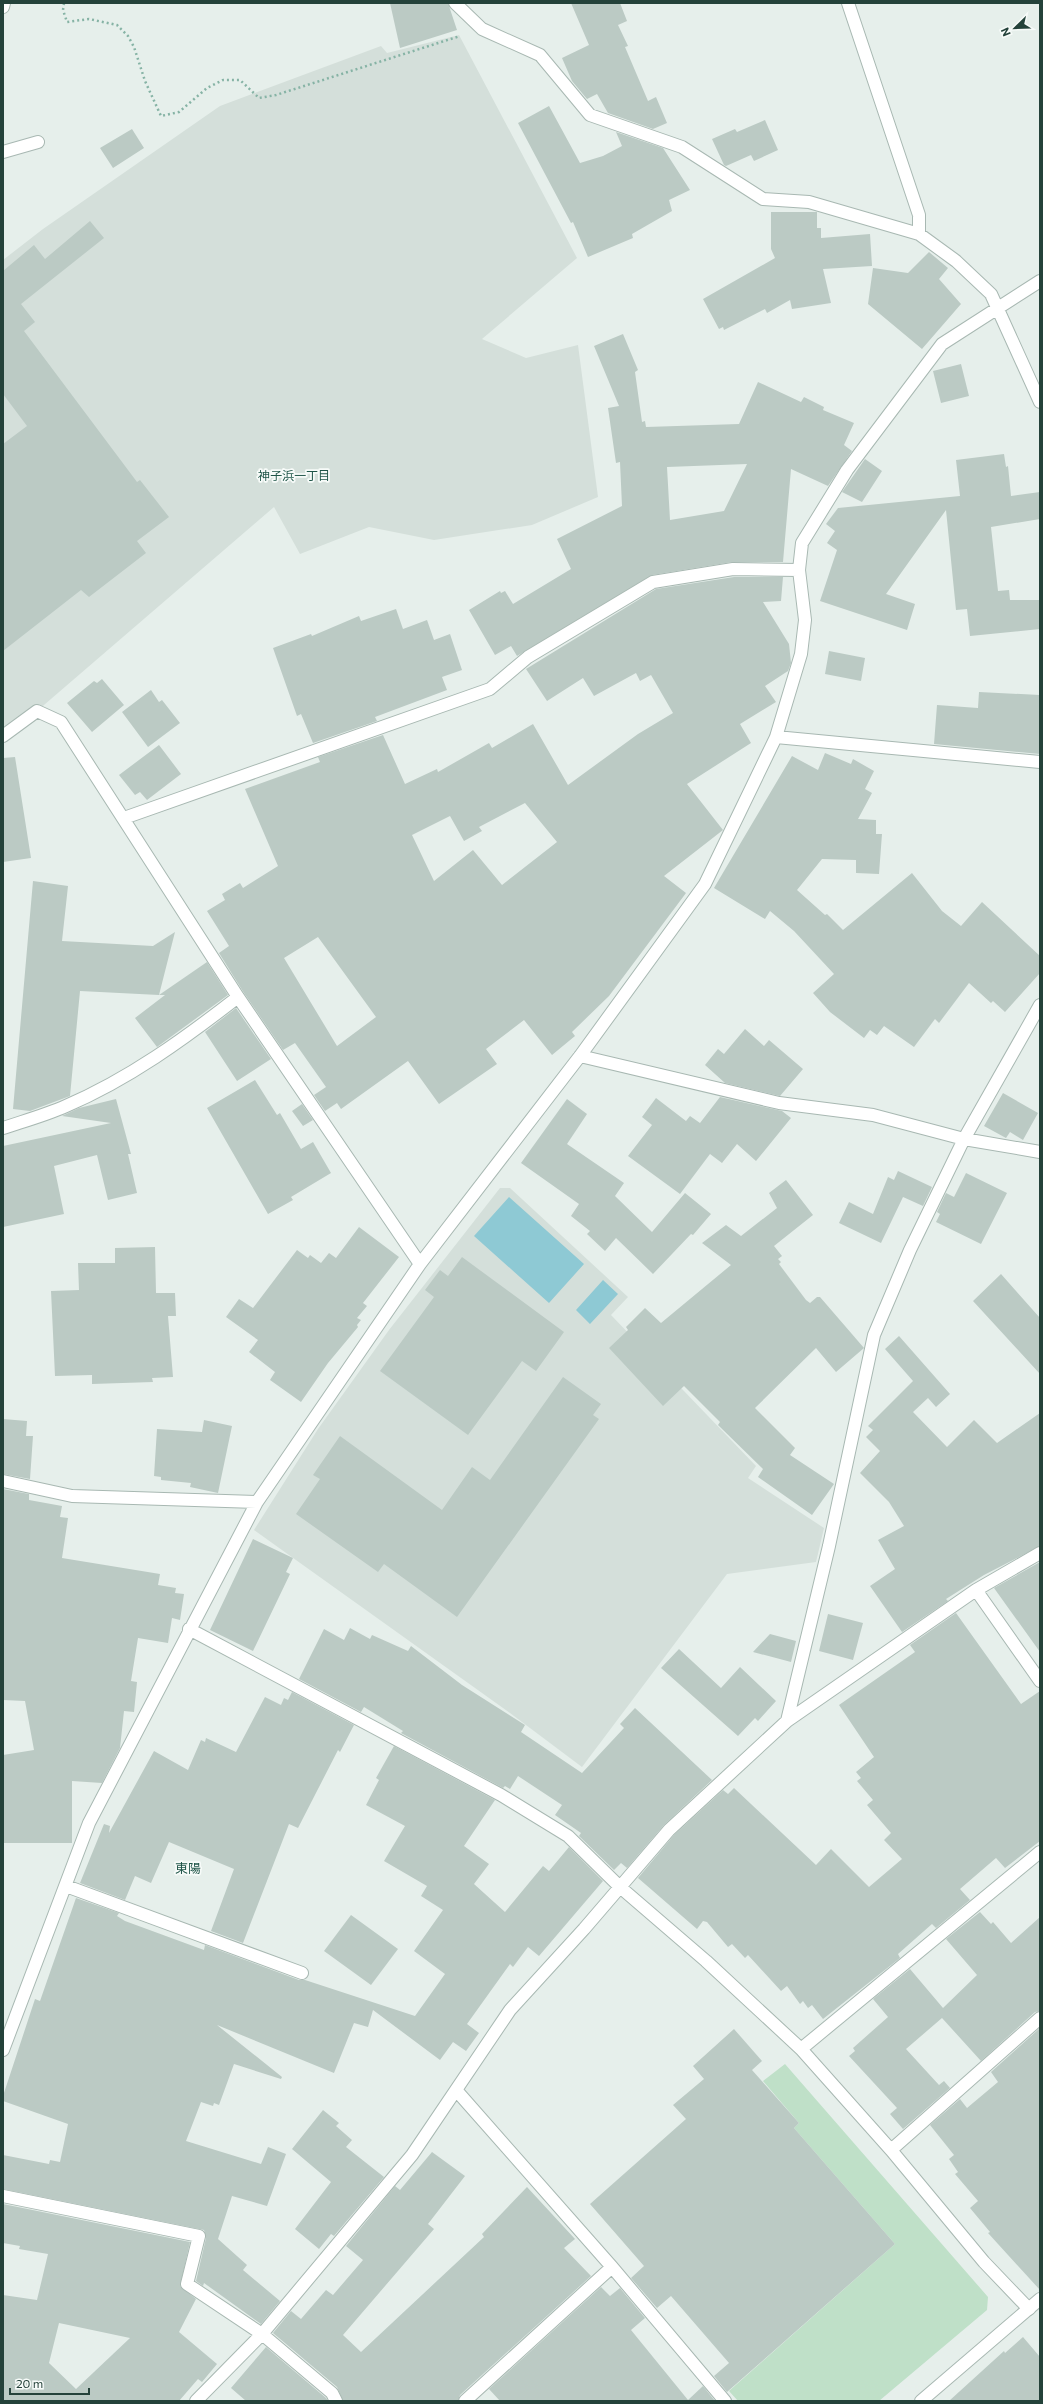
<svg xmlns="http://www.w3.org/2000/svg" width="1043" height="2404" viewBox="0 0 1043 2404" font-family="Commissioner,'Noto Sans JP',sans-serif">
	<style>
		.built { fill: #d4dfda }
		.green { fill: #bfe0c8 }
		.water { fill: #8ec9d4 }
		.building { fill: #bbcac4; fill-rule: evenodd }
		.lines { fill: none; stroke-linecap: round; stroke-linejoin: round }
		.minor-casing { stroke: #a8b8b2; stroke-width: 14 }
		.tertiary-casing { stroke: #a8b8b2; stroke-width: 14 }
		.path { stroke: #86b3a5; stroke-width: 2.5; stroke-dasharray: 2 3; stroke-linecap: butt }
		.minor { stroke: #fff; stroke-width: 12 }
		.tertiary { stroke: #fff; stroke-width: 12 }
		.labels { text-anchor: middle; stroke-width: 3.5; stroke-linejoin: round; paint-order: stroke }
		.neighbourhood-label { font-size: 12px; fill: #1f5548; stroke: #f7fbf9 }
		.quarter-label { font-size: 13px; fill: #1f5548; stroke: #f7fbf9 }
	</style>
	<rect width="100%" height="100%" fill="#e6efeb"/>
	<path class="built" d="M 459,35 L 577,258 L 482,339 L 526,358 L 578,345 L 598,497 L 532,525 L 434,540 L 369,527 L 300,554 L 274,507 L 37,711 L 3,736 L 3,260 L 43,229 L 220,106 L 381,46 L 387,53 Z
		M 500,1188 L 510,1188 L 628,1297 L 611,1315 L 756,1466 L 748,1478 L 824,1528 L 816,1562 L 727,1574 L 582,1767 L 510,1713 L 254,1530 L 318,1429 L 389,1330 Z"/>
	<path class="green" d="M 785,2064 L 988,2297 L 987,2310 L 879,2401 L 738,2401 L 729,2391 L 895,2244 L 794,2128 L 799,2123 L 763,2081 Z"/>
	<path class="water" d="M 509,1197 L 584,1264 L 549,1303 L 474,1236 Z
		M 603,1280 L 618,1294 L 590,1324 L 576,1310 Z"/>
	<path class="building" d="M 390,3 L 448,3 L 457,30 L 400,48 Z
		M 571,3 L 620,3 L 627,21 L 618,25 L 628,46 L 625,47 L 648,101 L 656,97 L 667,123 L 653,129 L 608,113 L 597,94 L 587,99 L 572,81 L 562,58 L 589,45 Z
		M 549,106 L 580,163 L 603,156 L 622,146 L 616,132 L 663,148 L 690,190 L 669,200 L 672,211 L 632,234 L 633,238 L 588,257 L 573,222 L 571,223 L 518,123 Z
		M 765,120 L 778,150 L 754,161 L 751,155 L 726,166 L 724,165 L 712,139 L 735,129 L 737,132 Z
		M 132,129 L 144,148 L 113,168 L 100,148 Z
		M 771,212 L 817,212 L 817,228 L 821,228 L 821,238 L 870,234 L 872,266 L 823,269 L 831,303 L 792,309 L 790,300 L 767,313 L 765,309 L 724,330 L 723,327 L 719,329 L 703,299 L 775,258 L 771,249 Z
		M 90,221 L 104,238 L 21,304 L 35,322 L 24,331 L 137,482 L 140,480 L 169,517 L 137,541 L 146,553 L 89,597 L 81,590 L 3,651 L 3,444 L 27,426 L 3,394 L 3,271 L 34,245 L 45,259 Z
		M 929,252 L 948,268 L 939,279 L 961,304 L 922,349 L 868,304 L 873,268 L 908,273 Z
		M 623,334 L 638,370 L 635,372 L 642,422 L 645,421 L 646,427 L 739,424 L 758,382 L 801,402 L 804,397 L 824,407 L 823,410 L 854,423 L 844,445 L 852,451 L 828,486 L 791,469 L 783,562 L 732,562 L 652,575 L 517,656 L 511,646 L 495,655 L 469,610 L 500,591 L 501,593 L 505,591 L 513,604 L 571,569 L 557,539 L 622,506 L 620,462 L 616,463 L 608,408 L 619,406 L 594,346 ZM 747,464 L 724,511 L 670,520 L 667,467 Z
		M 961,364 L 969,396 L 941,403 L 933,371 Z
		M 1004,454 L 1006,467 L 1008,466 L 1011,496 L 1040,492 L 1040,519 L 991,527 L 998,591 L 1009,590 L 1010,600 L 1040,600 L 1040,629 L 970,636 L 967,609 L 956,610 L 946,510 L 886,594 L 915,604 L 907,630 L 820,601 L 837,550 L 827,543 L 835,531 L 826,524 L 838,508 L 960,496 L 956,460 Z
		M 865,459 L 882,471 L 862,502 L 842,492 Z
		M 734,577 L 783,577 L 781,601 L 763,602 L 789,644 L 791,663 L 788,671 L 765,686 L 776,702 L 740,724 L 751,743 L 687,784 L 723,830 L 664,876 L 686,893 L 609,996 L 572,1032 L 575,1036 L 552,1055 L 524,1020 L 486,1049 L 497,1064 L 439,1104 L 408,1061 L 341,1109 L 337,1103 L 325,1111 L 314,1095 L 326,1087 L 295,1043 L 283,1050 L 244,993 L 219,953 L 229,946 L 207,911 L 225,900 L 222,894 L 240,883 L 243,888 L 278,866 L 245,789 L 320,762 L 318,757 L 383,735 L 405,784 L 437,769 L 438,772 L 489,743 L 492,748 L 533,724 L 568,785 L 638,734 L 673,713 L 651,675 L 640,681 L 636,673 L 594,696 L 583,678 L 547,701 L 526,669 L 656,589 ZM 525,803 L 557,842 L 502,885 L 473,850 L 434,881 L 412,835 L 450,816 L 464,841 L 482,831 L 479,827 ZM 318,937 L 376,1017 L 337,1046 L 284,958 Z
		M 396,609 L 403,629 L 427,620 L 434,640 L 450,634 L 462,670 L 442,677 L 447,690 L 375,717 L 377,721 L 313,743 L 301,714 L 297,716 L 273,648 L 311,634 L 312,636 L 359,616 L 361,621 Z
		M 829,651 L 865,658 L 861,681 L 825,674 Z
		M 102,679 L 124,705 L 92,732 L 67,703 L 94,681 L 97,683 Z
		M 151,690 L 159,702 L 162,700 L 180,723 L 148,747 L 122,712 Z
		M 979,692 L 1040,695 L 1040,754 L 934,744 L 937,705 L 978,708 Z
		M 159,745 L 181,774 L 147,800 L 140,792 L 135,795 L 119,775 Z
		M 825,753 L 851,764 L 853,759 L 874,771 L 865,789 L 872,793 L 858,819 L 876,820 L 876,834 L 882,834 L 879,874 L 856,873 L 856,860 L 822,859 L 797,890 L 825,915 L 827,914 L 843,930 L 912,873 L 942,911 L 961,926 L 982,902 L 1040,956 L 1040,973 L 1005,1012 L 993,1001 L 991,1003 L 969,983 L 939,1023 L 935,1019 L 914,1047 L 884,1026 L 877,1035 L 870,1030 L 864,1038 L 830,1012 L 813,993 L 834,974 L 794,931 L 770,911 L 765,919 L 714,888 L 792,756 L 818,770 Z
		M 15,757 L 31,858 L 3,862 L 3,758 Z
		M 33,881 L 68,886 L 62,941 L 153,946 L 175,932 L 159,995 L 80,991 L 70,1096 L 30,1111 L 13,1109 Z
		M 207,962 L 228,995 L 157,1047 L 135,1018 L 165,995 L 159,995 Z
		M 236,1008 L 271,1059 L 237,1081 L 205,1032 Z
		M 745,1029 L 764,1046 L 769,1040 L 803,1069 L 780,1096 L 725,1083 L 705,1065 L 718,1049 L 724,1054 Z
		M 255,1080 L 277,1115 L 280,1113 L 301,1149 L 313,1142 L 331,1173 L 291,1197 L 293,1200 L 268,1214 L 207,1108 Z
		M 1003,1093 L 1038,1113 L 1023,1140 L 1010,1132 L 1006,1138 L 984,1126 Z
		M 720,1097 L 782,1111 L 791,1118 L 756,1161 L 737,1144 L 722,1163 L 710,1154 L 680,1194 L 628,1156 L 652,1125 L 642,1117 L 656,1098 L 686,1121 L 690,1116 L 700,1123 Z
		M 116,1099 L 131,1154 L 128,1154 L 137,1193 L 108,1200 L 97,1155 L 54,1166 L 64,1214 L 3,1227 L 3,1146 L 111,1123 L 62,1116 L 79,1108 Z
		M 567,1099 L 587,1114 L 567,1144 L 624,1183 L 615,1196 L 652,1232 L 685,1193 L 711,1214 L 693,1235 L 691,1234 L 653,1274 L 616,1238 L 605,1251 L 587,1234 L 590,1231 L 571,1216 L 579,1204 L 521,1163 Z
		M 302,1104 L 313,1120 L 303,1126 L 292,1111 Z
		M 898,1171 L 932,1187 L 923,1206 L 903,1197 L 881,1243 L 839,1223 L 849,1202 L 873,1214 L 888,1177 L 894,1180 Z
		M 966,1173 L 1007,1193 L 981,1244 L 936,1222 L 940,1214 L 937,1212 L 946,1193 L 954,1197 Z
		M 786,1180 L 813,1215 L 774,1246 L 782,1256 L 778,1259 L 781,1262 L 779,1264 L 806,1300 L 810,1303 L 817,1297 L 820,1297 L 864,1348 L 836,1372 L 816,1348 L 755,1408 L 795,1448 L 790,1455 L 834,1484 L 812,1515 L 758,1477 L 763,1469 L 718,1425 L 720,1422 L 684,1386 L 663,1406 L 609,1348 L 628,1330 L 626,1327 L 645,1308 L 661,1323 L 731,1265 L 702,1243 L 726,1225 L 741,1236 L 777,1208 L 769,1193 Z
		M 359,1227 L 399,1257 L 363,1303 L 367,1306 L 357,1318 L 361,1320 L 357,1325 L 358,1327 L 328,1363 L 301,1402 L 270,1380 L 275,1372 L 249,1352 L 258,1340 L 226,1317 L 239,1299 L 253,1308 L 297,1250 L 308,1258 L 310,1255 L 321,1263 L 329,1253 L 336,1258 Z
		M 155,1247 L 156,1293 L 175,1293 L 176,1316 L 168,1316 L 173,1377 L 152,1378 L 153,1382 L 92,1384 L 92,1375 L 55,1376 L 51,1291 L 79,1290 L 78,1263 L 115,1263 L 115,1248 Z
		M 462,1257 L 564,1332 L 536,1371 L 522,1361 L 468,1435 L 380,1371 L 434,1297 L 425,1290 L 440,1270 L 448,1276 Z
		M 1001,1274 L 1040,1318 L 1040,1374 L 973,1301 Z
		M 899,1336 L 950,1394 L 936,1407 L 928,1398 L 913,1412 L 947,1447 L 974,1420 L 997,1443 L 1040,1413 L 1040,1546 L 984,1575 L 946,1599 L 948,1601 L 902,1632 L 870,1586 L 895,1569 L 878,1540 L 904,1526 L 889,1502 L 860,1473 L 880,1451 L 866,1437 L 873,1430 L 868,1426 L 913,1381 L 885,1349 Z
		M 563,1377 L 601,1404 L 593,1415 L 599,1419 L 457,1617 L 384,1564 L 378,1572 L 296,1514 L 320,1479 L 313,1475 L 340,1436 L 442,1510 L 472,1467 L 490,1480 Z
		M 3,1419 L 27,1421 L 26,1436 L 33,1436 L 30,1479 L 3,1474 Z
		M 204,1420 L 232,1426 L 218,1493 L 190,1487 L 191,1483 L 161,1480 L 161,1477 L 154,1476 L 157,1429 L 202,1432 Z
		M 3,1489 L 29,1494 L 29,1500 L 62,1506 L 60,1517 L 68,1518 L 62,1558 L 160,1574 L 158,1585 L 176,1588 L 175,1593 L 184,1594 L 180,1620 L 172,1618 L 168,1643 L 138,1638 L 131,1681 L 137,1682 L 134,1712 L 124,1711 L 120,1748 L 102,1783 L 72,1781 L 72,1843 L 3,1843 L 3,1755 L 34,1750 L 25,1701 L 3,1700 Z
		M 253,1539 L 293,1558 L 286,1572 L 290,1574 L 253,1651 L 210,1630 Z
		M 1040,1562 L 1040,1652 L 994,1588 Z
		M 956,1613 L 1021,1704 L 1040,1691 L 1040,1841 L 1005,1868 L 996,1858 L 960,1889 L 970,1900 L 936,1928 L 932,1924 L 898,1954 L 900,1958 L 823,2019 L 812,2005 L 808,2008 L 803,2001 L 800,2004 L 787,1986 L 781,1991 L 748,1955 L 745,1958 L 732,1944 L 728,1947 L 707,1922 L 703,1921 L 697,1929 L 638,1878 L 674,1835 L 723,1790 L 728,1794 L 734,1788 L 816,1865 L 831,1849 L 869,1887 L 902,1859 L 884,1840 L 891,1833 L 867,1805 L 873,1800 L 857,1781 L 861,1778 L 856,1772 L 874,1757 L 839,1705 L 915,1652 L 910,1645 Z
		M 828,1614 L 863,1623 L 853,1660 L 819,1651 Z
		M 350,1628 L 370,1639 L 372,1635 L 408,1651 L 411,1646 L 462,1685 L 525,1725 L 521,1732 L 582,1773 L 624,1728 L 620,1724 L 635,1708 L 712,1780 L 664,1825 L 627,1868 L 621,1863 L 614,1870 L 579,1836 L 581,1833 L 555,1815 L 562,1805 L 518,1776 L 510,1789 L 505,1786 L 503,1788 L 401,1733 L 403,1731 L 364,1707 L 361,1712 L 299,1679 L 324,1629 L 344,1640 Z
		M 770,1634 L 796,1641 L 791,1662 L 753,1652 Z
		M 679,1649 L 721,1688 L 740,1667 L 776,1701 L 758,1721 L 755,1718 L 738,1736 L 661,1668 Z
		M 292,1692 L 354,1725 L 340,1752 L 338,1750 L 298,1828 L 289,1824 L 243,1943 L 211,1931 L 234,1869 L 169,1842 L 151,1883 L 135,1876 L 125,1900 L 80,1883 L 104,1824 L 110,1826 L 109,1833 L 154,1751 L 188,1770 L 201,1740 L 205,1742 L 206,1738 L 236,1752 L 265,1697 L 281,1705 L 284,1698 L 288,1700 Z
		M 394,1746 L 495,1800 L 464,1846 L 489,1864 L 474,1884 L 505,1912 L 543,1866 L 549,1871 L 569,1847 L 603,1881 L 539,1956 L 528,1947 L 513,1967 L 510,1964 L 467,2024 L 479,2033 L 466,2051 L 453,2042 L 440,2060 L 373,2010 L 368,2027 L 354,2023 L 334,2073 L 217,2025 L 282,2077 L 281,2079 L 234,2064 L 219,2105 L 214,2103 L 213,2106 L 201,2102 L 186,2141 L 261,2164 L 268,2147 L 286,2154 L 267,2206 L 232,2196 L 218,2239 L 247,2265 L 243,2270 L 280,2301 L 261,2324 L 204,2283 L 203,2286 L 196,2281 L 206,2238 L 204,2230 L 3,2189 L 3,2155 L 49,2164 L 50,2160 L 60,2162 L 68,2124 L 3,2101 L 3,2096 L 35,1999 L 40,2001 L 76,1898 L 119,1913 L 117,1916 L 125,1921 L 204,1950 L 205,1945 L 299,1980 L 305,1980 L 415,2016 L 445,1974 L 414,1951 L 443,1910 L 421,1896 L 427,1886 L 384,1861 L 405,1826 L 366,1805 L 379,1780 L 376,1778 Z
		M 980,1912 L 991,1924 L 993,1922 L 1011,1943 L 1040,1917 L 1040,2011 L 1035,2012 L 981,2061 L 942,2018 L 906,2049 L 939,2085 L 944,2081 L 950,2088 L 903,2129 L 890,2114 L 897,2108 L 849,2056 L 855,2051 L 853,2048 L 888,2017 L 873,1999 L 910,1969 L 943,2008 L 977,1975 L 946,1939 Z
		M 351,1915 L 398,1949 L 371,1985 L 324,1951 Z
		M 1040,2028 L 1040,2290 L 988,2233 L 990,2232 L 970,2208 L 978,2201 L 955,2174 L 958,2172 L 949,2159 L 954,2155 L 930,2125 L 960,2099 L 967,2108 L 998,2082 L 991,2072 Z
		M 734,2029 L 762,2061 L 752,2070 L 799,2123 L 794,2128 L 895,2244 L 727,2392 L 714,2376 L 729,2363 L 671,2296 L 657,2308 L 631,2278 L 644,2266 L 590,2204 L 686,2119 L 673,2105 L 704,2079 L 693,2066 Z
		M 323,2110 L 339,2123 L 336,2126 L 352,2140 L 346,2147 L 384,2177 L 334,2236 L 331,2234 L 319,2249 L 295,2229 L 331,2182 L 292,2149 Z
		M 432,2152 L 465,2176 L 428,2224 L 434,2229 L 343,2335 L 361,2352 L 484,2237 L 482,2234 L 527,2187 L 575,2239 L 564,2248 L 591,2276 L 460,2395 L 458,2401 L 343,2401 L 337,2387 L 273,2333 L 291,2311 L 301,2319 L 326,2290 L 333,2295 L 363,2260 L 346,2246 L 395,2186 L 400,2190 Z
		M 3,2204 L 190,2242 L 180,2286 L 196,2299 L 179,2332 L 217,2364 L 202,2382 L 198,2379 L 179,2401 L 3,2401 L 3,2295 L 37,2300 L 48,2254 L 19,2249 L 20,2246 L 3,2243 ZM 59,2323 L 130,2338 L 76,2389 L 49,2363 Z
		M 601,2287 L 610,2296 L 620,2288 L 645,2318 L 631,2330 L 688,2400 L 703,2386 L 715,2401 L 500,2401 L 489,2389 Z
		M 1023,2337 L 1040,2357 L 1040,2401 L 949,2401 L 1004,2351 L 1005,2353 Z
		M 266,2347 L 326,2398 L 328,2401 L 246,2401 L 231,2388 Z"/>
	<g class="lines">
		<defs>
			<path id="minor" d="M 455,3 L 482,29 L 540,55 L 590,115 L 682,147 L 763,199 L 809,202 L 919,234 L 956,261 L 991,294 L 1040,402
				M 848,3 L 919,215 L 919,234
				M 3,7 L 4,3
				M 3,152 L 38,142
				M 3,736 L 37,711 L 61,722 L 238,997 L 420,1264
				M 776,737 L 1040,762
				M 124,818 L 490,689 L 528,657 L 653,582 L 733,569 L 799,570
				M 580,1056 L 779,1103 L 873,1115 L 964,1139 L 1040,1152
				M 3,1128 C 24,1121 46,1115 66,1106 C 129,1079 184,1039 238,997
				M 3,1481 L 72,1496 L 257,1502
				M 976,1590 L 1040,1681
				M 189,1629 L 501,1795 L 568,1836 L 620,1887 L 706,1961 L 801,2049 L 891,2150 L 984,2262 L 1029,2309
				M 787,1721 L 829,1546 L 874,1335 L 910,1250 L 964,1139 L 1040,1005
				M 66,1886 L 302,1973
				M 801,2049 L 1040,1852
				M 3,2050 L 89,1823 L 257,1502 L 420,1264 L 580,1056 L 705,884 L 776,737 L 801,654 L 805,620 L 799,570 L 802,543 L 847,470 L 942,344 L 1040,281
				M 456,2090 L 612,2267 L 725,2401
				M 891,2150 L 1040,2018
				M 3,2196 L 199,2236 L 187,2284 L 262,2334 L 332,2393 L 336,2401
				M 196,2401 L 262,2334 L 412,2155 L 510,2010 L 584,1929 L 669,1830 L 787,1721 L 976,1590 L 1040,1553
				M 465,2401 L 612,2267"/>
			<path id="tertiary" d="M 921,2401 L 1040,2299"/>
		</defs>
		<use href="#minor" class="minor-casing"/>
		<use href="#tertiary" class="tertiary-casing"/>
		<path class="path" d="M 64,3 L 63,10 L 67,22 L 89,19 L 117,25 L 128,36 L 134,47 L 145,81 L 161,116 L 179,112 L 207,88 L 223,80 L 240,80 L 259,98 L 276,95 L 460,36"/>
		<use href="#minor" class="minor"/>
		<use href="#tertiary" class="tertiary"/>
	</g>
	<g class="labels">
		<g class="neighbourhood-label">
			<text x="294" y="480">神子浜一丁目</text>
		</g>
		<g class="quarter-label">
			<text x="188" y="1873">東陽</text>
		</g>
	</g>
	<rect width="1043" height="2404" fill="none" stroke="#24423a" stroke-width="8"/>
	<g transform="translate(1015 28) rotate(247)" stroke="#f7fbf9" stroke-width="3" paint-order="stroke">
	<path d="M0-3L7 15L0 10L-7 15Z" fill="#24423a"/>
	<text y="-6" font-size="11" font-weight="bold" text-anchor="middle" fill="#24423a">N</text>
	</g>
	<path d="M10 2388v6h79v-6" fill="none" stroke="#24423a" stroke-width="2"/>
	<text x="16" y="2388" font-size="12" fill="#24423a" stroke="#f7fbf9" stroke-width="3" paint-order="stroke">20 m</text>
</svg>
